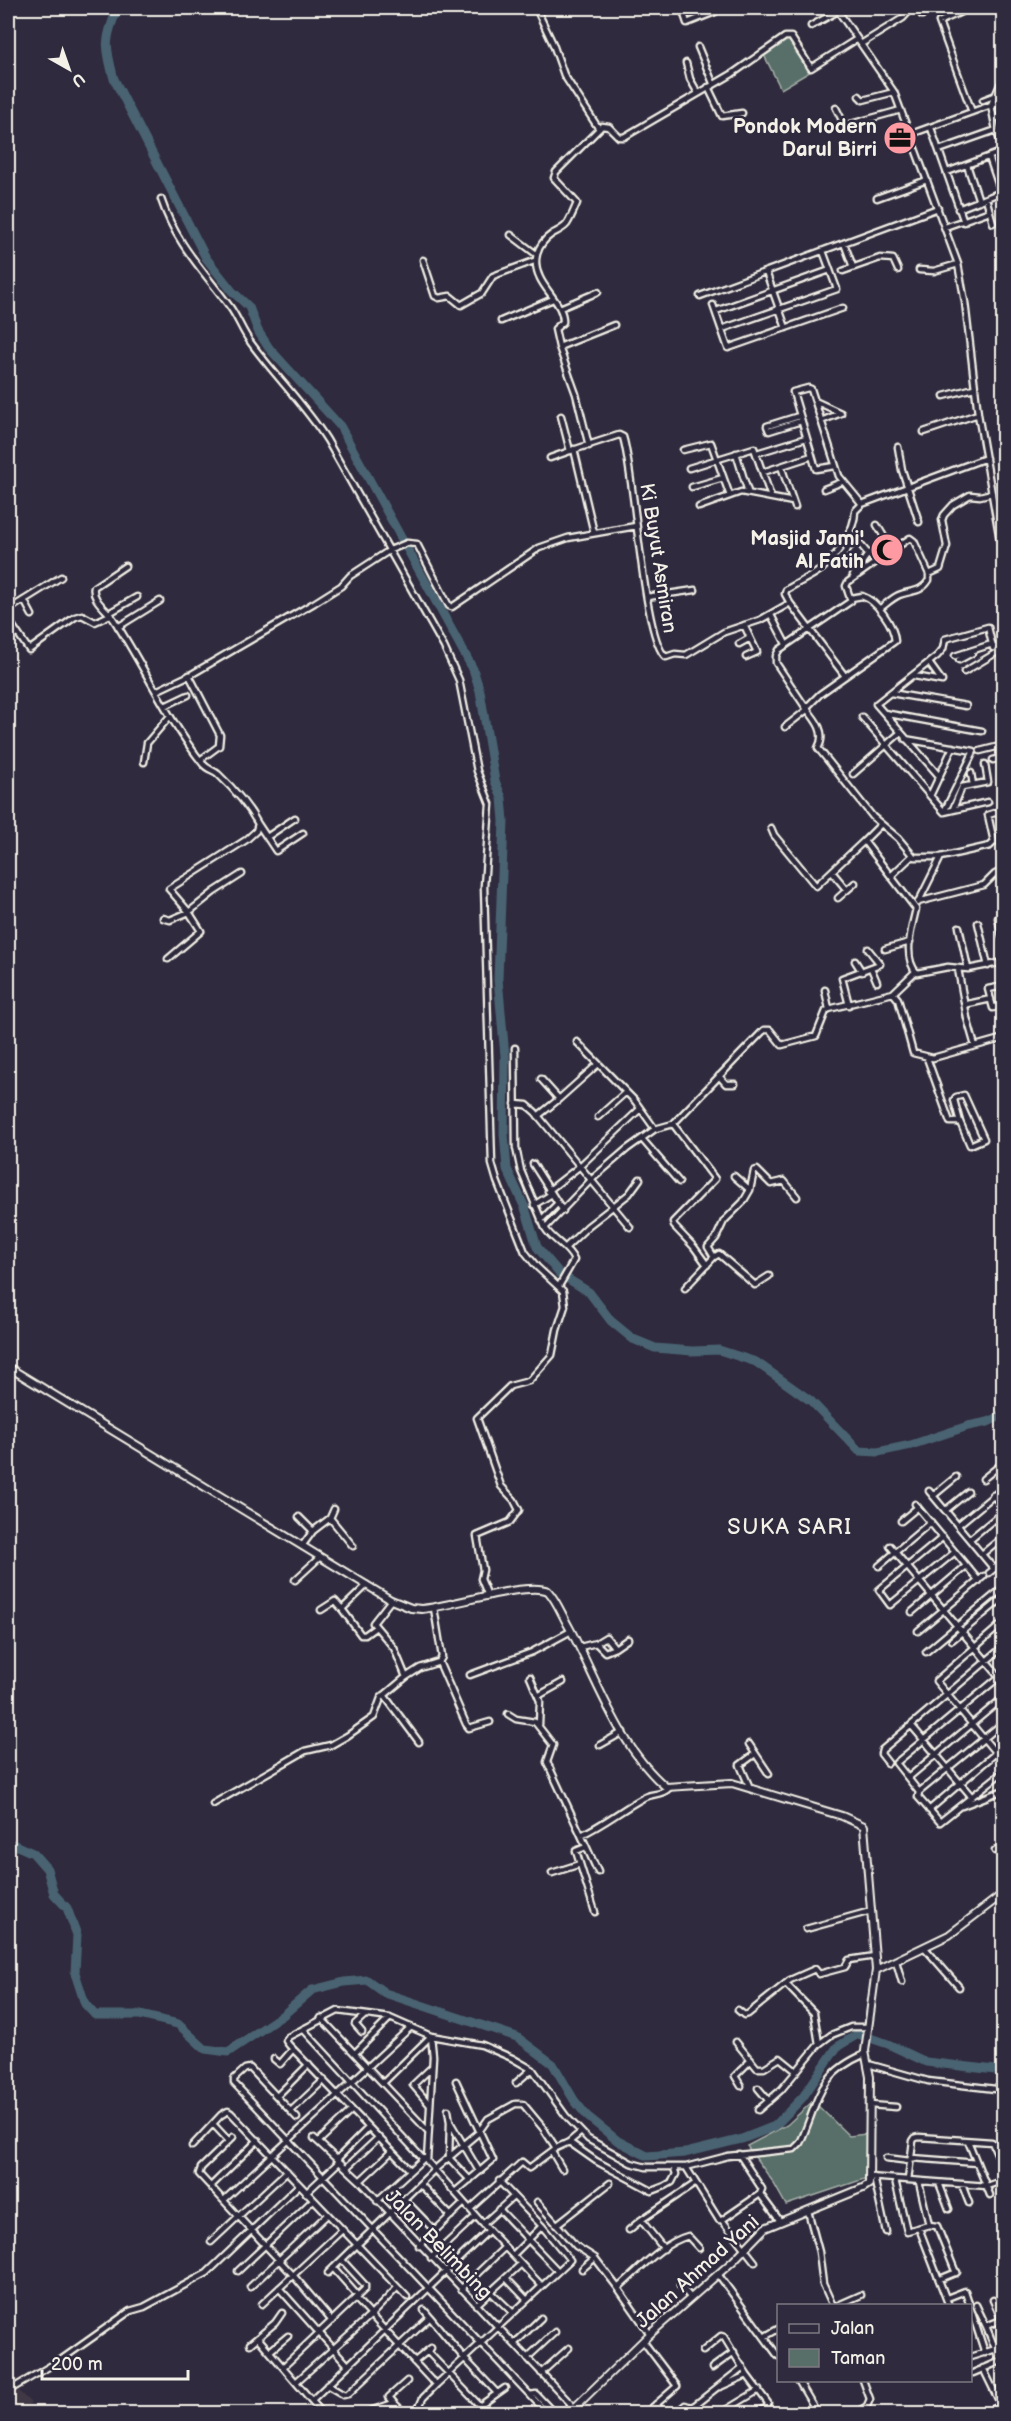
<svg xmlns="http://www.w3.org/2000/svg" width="1011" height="2421" viewBox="0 0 1011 2421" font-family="'Balsamiq Sans',sans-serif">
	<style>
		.built { fill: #413745 }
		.green { fill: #586e69; stroke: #a6b0a8; stroke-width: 1.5 }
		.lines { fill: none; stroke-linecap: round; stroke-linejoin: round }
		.river { stroke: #4a6372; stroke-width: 9 }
		.minor-casing { stroke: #f4f1e8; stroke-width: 9 }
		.tertiary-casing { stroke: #f4f1e8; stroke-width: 10 }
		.minor { stroke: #2f2a3d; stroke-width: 4.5 }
		.tertiary { stroke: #2f2a3d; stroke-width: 6 }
		.labels { text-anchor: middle; stroke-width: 5; stroke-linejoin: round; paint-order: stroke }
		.poi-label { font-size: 20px; font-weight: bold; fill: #f4f1e8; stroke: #2f2a3d; text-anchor: end }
		.street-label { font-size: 20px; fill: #f4f1e8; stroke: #2f2a3d }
		.quarter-label { font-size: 22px; letter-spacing: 1.5px; fill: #f4f1e8; stroke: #2f2a3d }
	</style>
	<rect width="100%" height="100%" fill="#2f2a3d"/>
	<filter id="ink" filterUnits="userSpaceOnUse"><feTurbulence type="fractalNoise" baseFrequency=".0167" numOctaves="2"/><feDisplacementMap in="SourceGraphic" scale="12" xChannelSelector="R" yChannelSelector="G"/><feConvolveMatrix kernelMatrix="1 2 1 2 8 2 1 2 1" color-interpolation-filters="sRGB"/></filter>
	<g filter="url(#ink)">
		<path class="built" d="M 8,2381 L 31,2403 L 16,2413 L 8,2413 Z"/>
		<path class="green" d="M 793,36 L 813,70 L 781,89 L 763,53 Z
			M 813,2101 L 849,2136 L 866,2134 L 870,2177 L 786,2205 L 773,2182 L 747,2146 L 787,2125 Z"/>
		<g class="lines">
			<path class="river" d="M 118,8 C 104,39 105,46 114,79 L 206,258 L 232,291 L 249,307 L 258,331 L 269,348 L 340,426 L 473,669 L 480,691 L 495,781 L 502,798 L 504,821 L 498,979 L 505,1056 L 504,1133 L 507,1169 L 525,1208 L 537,1247 L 560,1274 L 589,1292 L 611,1321 L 633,1339 L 655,1348 L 692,1351 L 719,1350 L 756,1362 L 811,1401 L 859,1451 L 878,1452 L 911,1445 L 968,1426 L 988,1422 L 999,1417 L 1004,1411
				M 8,1842 L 33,1853 L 47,1869 L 54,1894 L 67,1908 L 77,1935 L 75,1973 L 85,2004 L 95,2015 L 140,2015 L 178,2024 L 205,2049 L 228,2052 L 283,2015 L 312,1990 L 344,1982 L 367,1980 L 385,1993 L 517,2037 L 553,2064 L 574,2100 L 587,2116 L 618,2141 L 647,2156 L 685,2153 L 742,2139 L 775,2126 L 803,2097 L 837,2047 L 858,2034 L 888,2044 L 926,2062 L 1004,2071"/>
			<defs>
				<path id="minor" d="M 536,8 L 553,44 L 564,75 L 599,129
					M 682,8 L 687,23 L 715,12
					M 836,8 L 894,92 L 958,264 L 965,302 L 978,414 L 1004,563
					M 944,8 L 949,17
					M 970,8 L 939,22 L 972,112
					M 987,8 L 988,9
					M 811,26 L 838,11
					M 861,44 L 903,18 L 912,8 L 917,9 L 922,15
					M 698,47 L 713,83
					M 686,63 L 690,79 L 698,93
					M 1004,76 L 991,105 L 996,130 L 1004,150
					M 708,87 L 722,116 L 742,113
					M 859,96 L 863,100 L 894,92
					M 983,100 L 1004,92
					M 836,108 L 844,124 L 847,125 L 901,110
					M 994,119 L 1004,115
					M 931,128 L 964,222
					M 911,134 L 991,105 L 1004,103
					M 939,150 L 996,130
					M 989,157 L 1001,192
					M 967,165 L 979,201
					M 947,172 L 1004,151
					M 877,198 L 927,180
					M 986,198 L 993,223
					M 161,199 C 176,244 203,270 230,307 C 238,318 242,331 251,343 C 275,376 305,405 327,440 L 444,647 L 459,680 L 477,771 L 490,804 L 484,886 L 492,1164 L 497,1181 L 525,1252 L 537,1267 L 563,1291 L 565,1306 L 557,1330 L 552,1355 L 529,1381 L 510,1386 L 477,1418 L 501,1486 L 514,1500 L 519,1510 L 510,1522 L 477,1536 L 483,1570 L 481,1579 L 488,1596
					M 958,209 L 1004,191
					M 945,227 L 990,211
					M 511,235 L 536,254
					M 844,243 L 853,267
					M 423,260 L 435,296 L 439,298 L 450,296 L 461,305 L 482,293 L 493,276 L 534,261
					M 919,270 L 934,271 L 958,264
					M 843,271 L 880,258 L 893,259 L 898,270
					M 766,272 L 786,328
					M 700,296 L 938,208
					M 713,305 L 728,348 L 843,308
					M 560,308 L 598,292
					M 716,311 L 830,270
					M 501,321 L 553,299
					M 614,325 L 559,347 L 555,329 L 563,322 C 564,306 547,293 540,278 C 532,262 536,245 552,234 C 557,231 563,229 567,224 C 571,218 574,210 577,203 L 554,178 L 556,172 L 602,126 L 609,127 L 619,137 L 624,137 L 732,74 L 785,37 L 791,37 L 811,68 L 857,39
					M 722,329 L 837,289 L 823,251
					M 559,347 L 576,394 L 589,446
					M 944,396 L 974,388
					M 815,401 L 841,413 L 821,421
					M 561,416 L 570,451 L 619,435 L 623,437 C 635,474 643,641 666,657 L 675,654 L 686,655 L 724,632 L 760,620 L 790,603 L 785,594 L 786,590 C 798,582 812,577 823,568 C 837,555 855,531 855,511 L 862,504 L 986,458
					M 799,416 L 767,426 L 769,431 L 801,421
					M 924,432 L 978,414
					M 898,447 L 902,470 L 919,522
					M 574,449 L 594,533
					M 683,450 L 711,443 L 730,496
					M 736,453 L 748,492
					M 757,453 L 806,438
					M 550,458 L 570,451
					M 781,466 L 795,507
					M 835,466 L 816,469 L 793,392 L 808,388 L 811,389 L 839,476 L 862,504
					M 689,468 L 754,448 L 771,497
					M 763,472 L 812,456
					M 692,487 L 723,478
					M 824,489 L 842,482
					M 994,505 L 1004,502
					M 699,507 L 741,492 L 793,502
					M 877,525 L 892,550
					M 851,533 L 874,561
					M 837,562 L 856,539
					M 125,566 L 94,587 C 91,600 108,610 114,620 C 145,668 168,720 203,764 C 208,770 214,770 218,774 C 234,789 248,805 258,824 L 256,831 L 246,840 L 169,889 L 189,912 L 214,892 L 242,874
					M 853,575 L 869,553
					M 647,597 L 695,590
					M 851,598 L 862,596 C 877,601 894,625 895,641 L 820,694 L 806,708 C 816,720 827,733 818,748 L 873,817 L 898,838 L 914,857 L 941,857 L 990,846 L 994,842 L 988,815 L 1004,810
					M 24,600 L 32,615
					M 790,603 L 845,676
					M 879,609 C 885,605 892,598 899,595 C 912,590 921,593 929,580 L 929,574
					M 8,610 L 61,577
					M 109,613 L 137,597
					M 771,615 L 786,644
					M 8,619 L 29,650 L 75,617 L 82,615 L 95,622 L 110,615
					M 744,625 L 757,652 L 746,657
					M 118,627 L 160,601
					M 739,644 L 750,638
					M 955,656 L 992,644
					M 959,660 L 972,653
					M 929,663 L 942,681
					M 964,672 L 1004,648
					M 189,675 L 220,735 L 219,746 L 200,760
					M 914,676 L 942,681
					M 156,691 L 192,674 L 314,603 L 341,586 L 350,576 L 390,550 L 407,543 L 417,544 L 449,606 L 452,607 L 539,548 L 568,538 L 636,526
					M 891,693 L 966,706
					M 165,706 L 188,695
					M 806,708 L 776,663 L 776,656 L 779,650 L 851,601 L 846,586 L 848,582 L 907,540 L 910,538 L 914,541 L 929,574 L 940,569 L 947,546 L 942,520 L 944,515 L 953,505 L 970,495 L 980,496 L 992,493
					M 884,713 L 982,731
					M 862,717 L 944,812 L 974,751 L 905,739
					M 785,727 L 808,709
					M 980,751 L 1000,746 L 1004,747
					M 993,760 L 1004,757
					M 144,762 L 147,743 L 170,716
					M 971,773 L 973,785
					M 853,774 L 900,733
					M 940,777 L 876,704 L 937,656 L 943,649 L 945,639 L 988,627 L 993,648 L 1004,644
					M 930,796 L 953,747
					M 953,809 L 962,787 L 988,782 L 985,764
					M 944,812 L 988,802
					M 258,824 L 276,851 L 303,833
					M 771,828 L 774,835 L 816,886 L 864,841 L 867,845 L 916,909 C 912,926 902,958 917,973 L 948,967 L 968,969 L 1004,962
					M 267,837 L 295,818
					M 864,841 L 881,824
					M 832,872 L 847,890 L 838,898
					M 892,875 L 912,856
					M 847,890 L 855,883
					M 918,902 L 984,885 L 995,874 L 1004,870
					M 918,903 L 941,857
					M 163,918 L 170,920 L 189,912 L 201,931 L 168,959
					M 998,918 L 1004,944
					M 978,923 L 988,966
					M 959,927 L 968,969
					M 885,949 L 910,942
					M 855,961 L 862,972
					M 1001,963 L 1004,976
					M 871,968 L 877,982
					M 958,969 L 967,1018 L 975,1046
					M 1004,986 L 988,989 L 993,1008 L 1004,1005
					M 825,990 L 829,1009
					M 893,993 L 915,972
					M 968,1004 L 991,999
					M 849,1005 L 842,978 L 880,964 L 868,949
					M 577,1042 L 635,1101 L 655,1129
					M 515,1048 L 516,1148 L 521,1171 L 545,1228
					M 927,1058 L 950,1122 L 960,1122 L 970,1145 L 984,1139 L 964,1095 L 956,1097 L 954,1100 L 960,1122
					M 719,1076 L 726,1084 L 735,1084
					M 541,1079 L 559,1099 L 597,1065
					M 515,1104 L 527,1105 L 535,1112 L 630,1227
					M 538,1116 L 559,1099
					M 598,1117 L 626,1092
					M 673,1124 L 715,1179 L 673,1222 L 674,1226 L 694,1247 L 707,1265
					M 642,1139 L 679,1182
					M 533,1164 L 563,1211
					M 734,1176 L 750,1190
					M 548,1191 L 580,1166 L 640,1109
					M 534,1205 L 550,1195
					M 541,1220 L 557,1204
					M 565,1248 L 588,1226 L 629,1194 L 640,1179
					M 714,1257 L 719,1254 L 755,1285 L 769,1276
					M 559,1286 L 574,1260 C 568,1246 553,1241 545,1228 L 591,1180 L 627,1149 L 655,1129 L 673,1124 L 764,1030 L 770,1030 L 782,1045 L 816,1036 L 826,1011 L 829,1009 L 893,993 L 898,999 L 913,1053 L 933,1058 L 1004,1038
					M 685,1288 L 714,1257 L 708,1247 L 716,1238 L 724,1221 L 743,1202 L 750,1190 L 754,1171 L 757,1170 L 771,1184 L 784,1181 L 797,1197
					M 983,1479 L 1004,1462
					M 929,1491 L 994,1569
					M 993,1495 L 1004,1508
					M 933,1496 L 956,1477
					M 915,1504 L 979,1581
					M 946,1510 L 968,1492
					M 299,1517 L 313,1531 L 302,1546
					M 330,1518 L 353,1546
					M 995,1519 L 1004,1529
					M 901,1521 L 918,1507
					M 958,1525 L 1004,1487
					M 313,1531 L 330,1518 L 334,1509
					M 943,1537 L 879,1590 L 890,1605 L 955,1552
					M 970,1539 L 1004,1511
					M 890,1546 L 1004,1682
					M 982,1554 L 1004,1536
					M 879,1566 L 931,1522
					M 989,1573 L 1004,1561
					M 295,1580 L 320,1557
					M 367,1585 L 342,1609 L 361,1635 L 365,1635 L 376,1627
					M 391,1600 L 373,1623 L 394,1648 L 406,1677
					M 434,1608 L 442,1657 L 439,1662 L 466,1724 L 469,1728 L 490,1722
					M 321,1610 L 335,1601 L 342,1609
					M 912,1612 L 966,1566
					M 1004,1622 L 936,1681 L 1004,1763
					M 918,1631 L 984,1576
					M 952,1640 L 1004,1597
					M 596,1643 L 605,1652 L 615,1648
					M 580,1647 L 596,1643 L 606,1637 L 615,1648 L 628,1639
					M 926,1652 L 1004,1587
					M 1004,1673 L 896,1763 L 919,1792 L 918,1797 L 940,1822 L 1004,1771
					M 470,1675 L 532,1652 L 571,1631
					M 530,1677 L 540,1701 L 539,1725
					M 384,1695 L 419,1742
					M 538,1696 L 563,1682
					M 508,1714 L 516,1719 L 535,1722 L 553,1745 L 547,1762 L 581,1835 C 603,1825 621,1810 643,1798 C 651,1793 662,1796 669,1788
					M 911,1725 L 972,1797
					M 749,1744 L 769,1774
					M 600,1745 L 623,1732
					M 888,1763 L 881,1754 L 882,1750 L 1004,1646
					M 908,1778 L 1004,1697
					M 750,1788 L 740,1765 L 755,1754
					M 919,1792 L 1004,1722
					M 213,1804 L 305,1751 L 331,1745 L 347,1736 L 374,1717 L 381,1698 L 406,1677 L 420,1668 L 439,1662
					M 962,1806 L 1004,1790
					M 929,1810 L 1004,1746
					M 581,1835 L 598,1872
					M 995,1851 L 1004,1845
					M 580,1864 L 595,1912
					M 552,1873 L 580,1864 L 576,1851 L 586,1847
					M 806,1929 L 871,1911
					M 924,1947 L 959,1987
					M 896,1961 L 902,1982
					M 786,1984 L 814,2013 L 819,2044
					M 738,2010 L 744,2015 L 748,2014 L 790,1980 L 815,1969 L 819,1974 L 845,1967 L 849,1960 L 875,1956
					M 321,2018 L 428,2131
					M 303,2029 L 423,2159 L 426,2158
					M 362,2032 L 355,2024 L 365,2015
					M 431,2036 L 433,2056 L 427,2161 L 483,2224 L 542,2286
					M 736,2042 L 757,2068 L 764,2068 L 780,2058 L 796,2071
					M 355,2053 L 390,2018
					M 274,2059 L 280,2064 L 293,2049
					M 868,2064 L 928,2081 L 1004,2090
					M 383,2083 L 431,2036
					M 516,2083 L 532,2069
					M 741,2086 L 735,2076 L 751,2060
					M 758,2088 L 769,2101
					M 277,2096 L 309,2064
					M 430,2105 L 413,2085 L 431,2068
					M 870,2105 L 896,2107
					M 448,2110 L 450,2122 L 479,2171
					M 758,2110 L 781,2090 L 819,2044 L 831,2035 L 851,2027 L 868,2027
					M 291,2111 L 324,2080
					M 297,2118 L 250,2068 L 245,2069 L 234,2079 L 234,2083 L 548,2414
					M 450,2122 L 449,2158 L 470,2180
					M 213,2124 L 229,2141
					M 233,2137 L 201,2168 L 199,2174 L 293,2275 L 332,2321
					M 314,2138 L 360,2181 L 570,2403 L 571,2406 L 565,2414
					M 968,2141 L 990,2195
					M 318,2142 L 352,2110
					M 569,2142 L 596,2161 L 652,2191 L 665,2186 L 672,2182 L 676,2174 L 674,2168
					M 192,2146 L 221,2115 L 228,2111 L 231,2113 L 407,2297
					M 552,2152 L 562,2169
					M 739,2154 L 762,2189 L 760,2194 L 780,2221
					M 886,2158 L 910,2161
					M 912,2158 L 977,2163
					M 337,2159 L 368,2128
					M 686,2167 L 719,2220 L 722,2220 L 755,2262
					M 346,2168 L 378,2138
					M 410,2170 L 289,2045 L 286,2041 L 288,2037 L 338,2011 L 390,2018 L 431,2036 L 482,2045 L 512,2058 L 533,2070 L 566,2116 L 588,2139 L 631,2163 L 646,2167 L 686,2167 L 728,2156 L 794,2149 L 800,2143 C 820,2099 816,2075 865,2054
					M 869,2177 L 987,2186 L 1004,2180
					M 874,2177 L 886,2232
					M 895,2180 L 907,2231 L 929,2225
					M 908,2180 L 913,2141 L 915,2138 L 919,2137 L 992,2142 L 1004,2169
					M 360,2181 L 392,2151
					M 919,2182 L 929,2225
					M 939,2183 L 949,2209
					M 420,2184 L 451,2216
					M 962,2185 L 969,2203
					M 211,2186 L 258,2140
					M 455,2192 L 493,2160 L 456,2081
					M 306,2193 L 339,2162
					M 404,2199 L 435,2231
					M 224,2200 L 411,2027
					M 377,2201 L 423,2159
					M 537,2202 L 576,2246 L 595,2258 L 618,2288
					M 470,2209 L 522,2162 L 529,2168 L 556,2148
					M 499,2209 L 558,2271
					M 808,2211 L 819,2252 L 823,2284 L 833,2306
					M 641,2220 L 696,2183
					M 722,2220 L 760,2194
					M 483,2224 L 513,2197
					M 556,2225 L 610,2183
					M 929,2225 L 937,2226 L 956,2273
					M 919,2228 L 949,2306
					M 629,2230 L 641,2220 L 664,2249
					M 211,2242 L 287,2171
					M 419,2246 L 464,2203
					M 513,2255 L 542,2226
					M 431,2258 L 476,2216
					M 333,2268 L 358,2296
					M 582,2269 L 595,2258
					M 238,2271 L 313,2200
					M 328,2273 L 434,2170 L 478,2133 L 488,2119 L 515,2104 L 523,2104 L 543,2128 L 556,2148 L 569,2142 L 581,2132
					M 718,2274 L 778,2356
					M 506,2278 L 527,2300
					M 940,2279 L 957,2272
					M 680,2285 L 690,2297
					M 250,2287 L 327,2215
					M 279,2288 L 348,2365
					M 461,2289 L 505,2247
					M 491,2292 L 513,2313
					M 947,2298 L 965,2291 L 970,2306
					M 356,2299 L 431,2380 L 437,2384 L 570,2260 L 542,2226 L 499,2181
					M 993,2300 L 1002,2320
					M 262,2304 L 342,2230
					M 476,2305 L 521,2264
					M 976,2305 L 986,2326
					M 836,2306 L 861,2295
					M 970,2307 L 985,2353
					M 424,2310 L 464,2358 L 497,2393
					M 1004,2319 L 986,2326 L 999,2358 L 1004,2362
					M 650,2334 L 618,2288 C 639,2270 662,2243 688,2236 L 699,2248
					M 764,2337 L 778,2329
					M 258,2338 L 323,2414
					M 643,2341 L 677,2386 L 645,2414
					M 250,2344 L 275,2323 L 282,2313
					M 514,2344 L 541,2318
					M 994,2345 L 1004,2341
					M 270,2351 L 288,2336
					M 427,2351 L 480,2406
					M 703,2351 L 721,2336 L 724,2337 L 747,2375 L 768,2403 L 767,2407 L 757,2414
					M 970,2357 L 996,2349
					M 527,2358 L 555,2332
					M 414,2362 L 431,2348
					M 283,2367 L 365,2289 L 365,2285 L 342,2260
					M 712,2368 L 734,2352
					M 983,2368 L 1001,2405
					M 541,2373 L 569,2348
					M 973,2373 L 1001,2361
					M 798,2380 L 818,2414
					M 863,2380 L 870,2399 L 867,2406 L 862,2409 L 865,2414
					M 296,2382 L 371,2315 L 397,2288
					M 327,2385 L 344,2395 L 348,2394 L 429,2318
					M 720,2387 L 747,2375
					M 8,2391 L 62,2359 L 130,2311 L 144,2307 L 207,2273 L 299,2185
					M 530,2395 L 536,2394 L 555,2414
					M 312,2400 L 489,2230
					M 394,2403 L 389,2397 L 407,2381
					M 656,2404 L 664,2414
					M 471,2412 L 505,2388
					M 335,2414 L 339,2411
					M 361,2414 L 394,2403 L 406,2414
					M 416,2414 L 423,2398 L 437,2384
					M 675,2414 L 685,2405 L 691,2407 L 695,2405 L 743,2367
					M 719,2414 L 759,2390
					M 854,2414 L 862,2409
					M 982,2414 L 1004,2404"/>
				<path id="tertiary" d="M 8,1367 L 391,1600 L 411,1608 L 422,1609 C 450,1607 527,1581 548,1591 C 557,1601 562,1615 569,1627 C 597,1679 619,1748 666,1787 L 732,1783 L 842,1816 L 864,1826 L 876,1970 L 865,2051 L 870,2077 L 869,2184 L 863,2188 L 765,2228 L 733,2261 L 650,2334 L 568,2414
					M 876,1970 L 949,1935 L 1004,1893"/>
			</defs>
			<use href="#minor" class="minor-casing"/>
			<use href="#tertiary" class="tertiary-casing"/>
			<use href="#minor" class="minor"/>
			<use href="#tertiary" class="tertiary"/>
		</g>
	</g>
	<defs>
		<symbol id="office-disc" viewBox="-11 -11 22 22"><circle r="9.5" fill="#ff9aa2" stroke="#2f2a3d"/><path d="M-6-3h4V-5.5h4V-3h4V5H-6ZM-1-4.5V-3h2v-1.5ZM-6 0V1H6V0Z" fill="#111"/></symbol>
		<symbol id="mosque-disc" viewBox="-11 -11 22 22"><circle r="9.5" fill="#ff9aa2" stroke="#2f2a3d"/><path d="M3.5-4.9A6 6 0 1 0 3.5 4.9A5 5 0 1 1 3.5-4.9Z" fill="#111"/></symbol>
	</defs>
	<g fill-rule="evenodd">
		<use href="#office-disc" x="881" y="119" width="38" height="38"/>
		<use href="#mosque-disc" x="868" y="531" width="38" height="38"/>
	</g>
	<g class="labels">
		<g class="poi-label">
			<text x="877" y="133">Pondok Modern<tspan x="877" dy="23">Darul Birri</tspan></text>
			<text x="864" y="545">Masjid Jami'<tspan x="864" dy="23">Al Fatih</tspan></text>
		</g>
		<g class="street-label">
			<text transform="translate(659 558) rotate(81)" y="7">Ki Buyut Asmiran</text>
			<text transform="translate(439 2244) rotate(46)" y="7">Jalan Belimbing</text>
			<text transform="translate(697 2271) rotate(-42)" y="7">Jalan Ahmad Yani</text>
		</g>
		<g class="quarter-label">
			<text x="790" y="1534">SUKA SARI</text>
		</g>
	</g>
	<rect width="1011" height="2421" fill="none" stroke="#2f2a3d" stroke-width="30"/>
	<rect x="15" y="15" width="981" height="2391" fill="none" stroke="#f4f1e8" stroke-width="2" filter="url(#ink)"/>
	<rect x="777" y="2304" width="195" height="78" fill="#2f2a3d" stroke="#7e7a81" stroke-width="1.5"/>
	<rect x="789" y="2324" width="30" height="9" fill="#2f2a3d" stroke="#7e7a81" stroke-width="1.5"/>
	<text x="831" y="2334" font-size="18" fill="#f4f1e8">Jalan</text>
	<rect x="789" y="2349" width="30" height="18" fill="#586e69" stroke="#7e7a81" stroke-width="1.5"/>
	<text x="831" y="2364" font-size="18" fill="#f4f1e8">Taman</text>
	<g transform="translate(69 69) rotate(140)" stroke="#2f2a3d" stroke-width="4.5" paint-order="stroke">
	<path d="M0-4.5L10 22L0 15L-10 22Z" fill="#f4f1e8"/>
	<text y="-9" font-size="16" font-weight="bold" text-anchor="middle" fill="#f4f1e8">U</text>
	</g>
	<path d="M42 2370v9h146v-9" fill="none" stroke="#f4f1e8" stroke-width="3"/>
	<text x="51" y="2370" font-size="18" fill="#f4f1e8" stroke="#2f2a3d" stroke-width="4.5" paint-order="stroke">200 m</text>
</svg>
